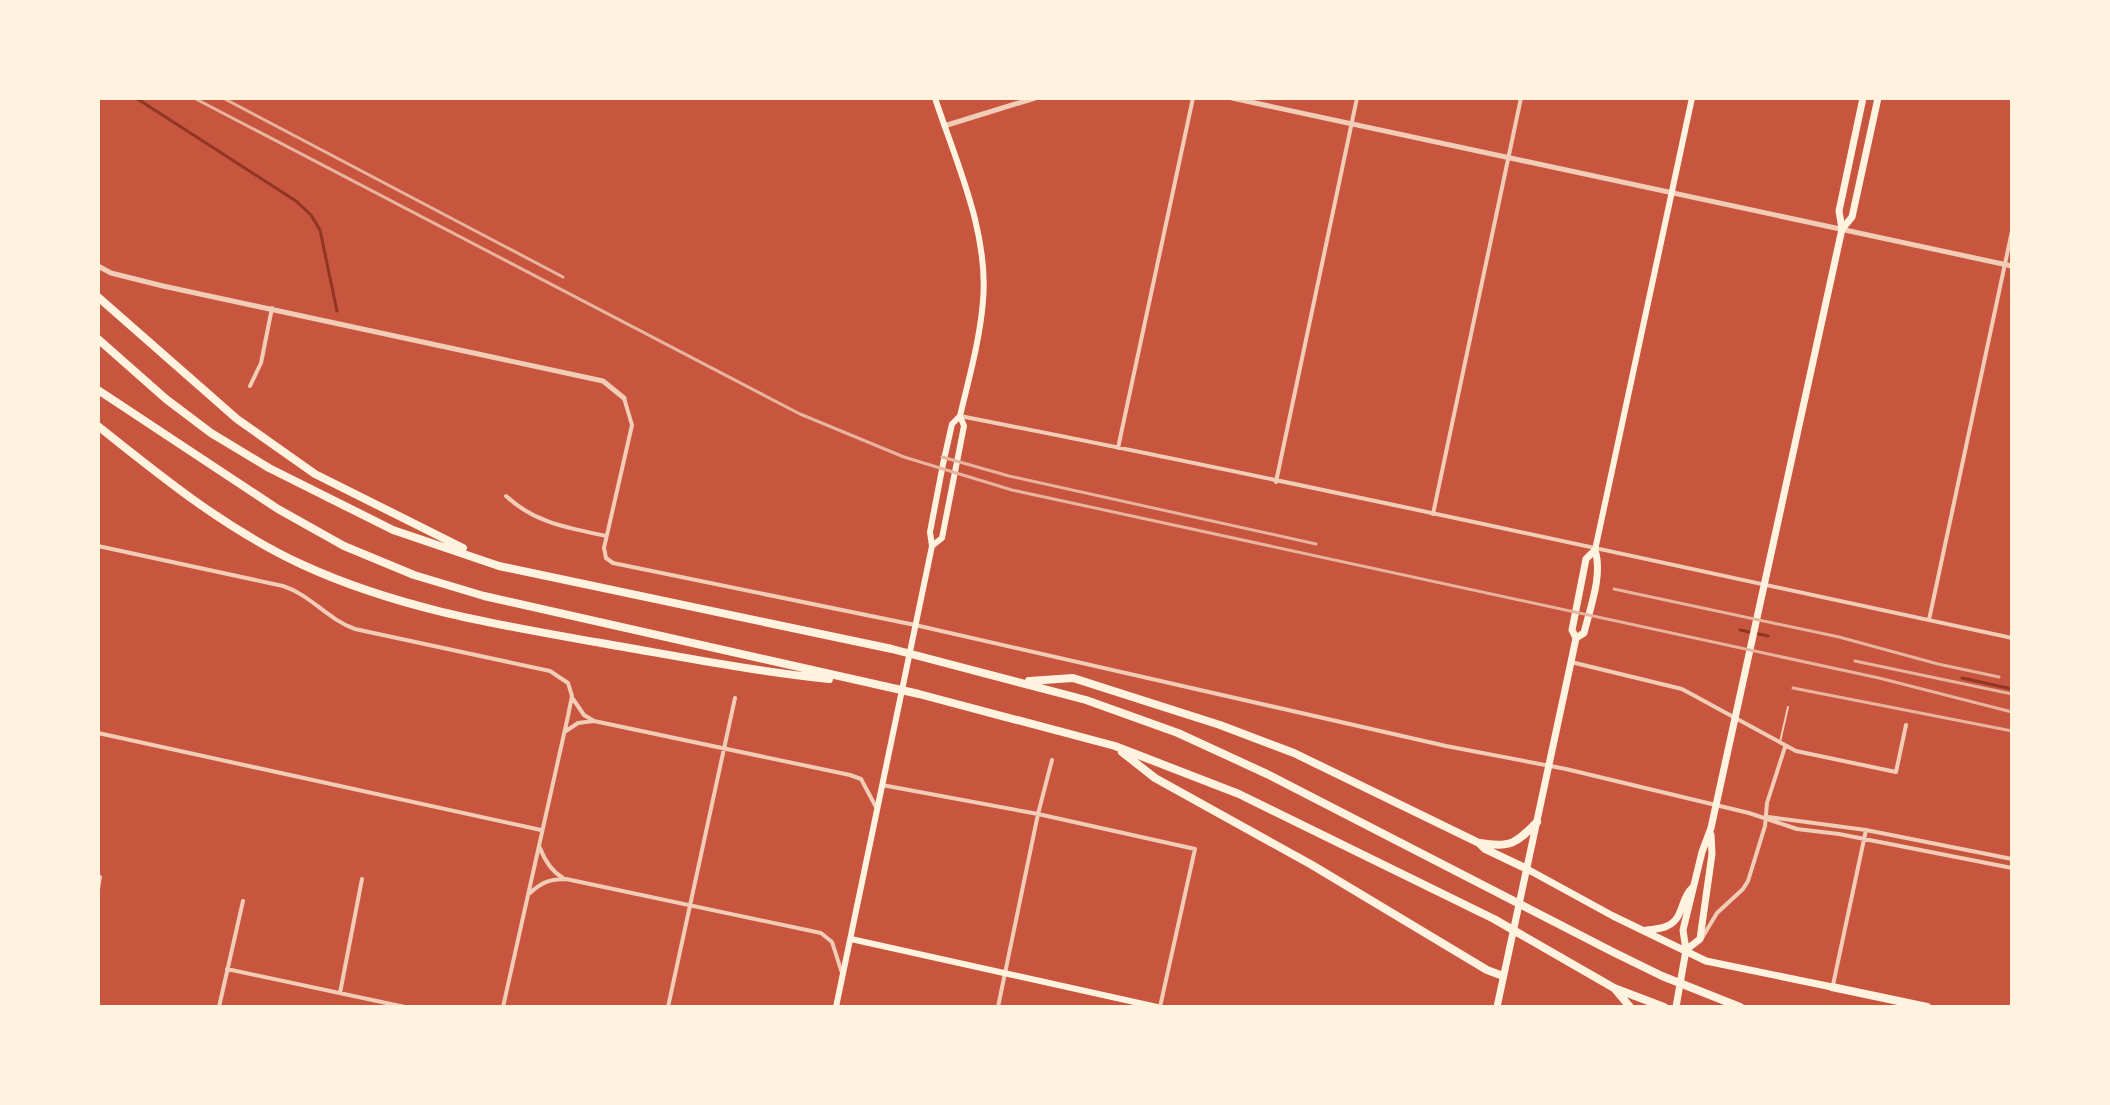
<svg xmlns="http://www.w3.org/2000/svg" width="2110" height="1105" viewBox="0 0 2110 1105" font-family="'IBM Plex Sans',sans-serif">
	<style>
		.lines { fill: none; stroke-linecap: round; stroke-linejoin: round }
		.stream { stroke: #8f3625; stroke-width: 3 }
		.service { stroke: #f1ccb7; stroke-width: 2 }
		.minor { stroke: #f1ccb7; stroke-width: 4 }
		.tertiary { stroke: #f1ccb7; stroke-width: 5 }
		.secondary { stroke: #fff3e0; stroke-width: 6 }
		.primary { stroke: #fff3e0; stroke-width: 7 }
		.motorway { stroke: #fff3e0; stroke-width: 8 }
		.rail { stroke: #e9b49f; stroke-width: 3 }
	</style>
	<rect width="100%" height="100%" fill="#c8553d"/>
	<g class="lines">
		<path class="stream" d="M 136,98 L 296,201 L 311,215 L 320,230 L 337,311
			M 1740,630 L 1768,636
			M 1962,678 L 2012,689"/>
		<path class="service" d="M 1780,742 L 1788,707"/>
		<path class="minor" d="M 250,386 L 261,363 L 272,308
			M 624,398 L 632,425 L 604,548 L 606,558 L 613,563 L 915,625 L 1446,746 L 1566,769 L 1749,813 L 1797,829 L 1839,834 L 2012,868
			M 960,416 C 1312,485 1662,563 2012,638
			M 1118,448 L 1193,98
			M 1276,482 L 1357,98
			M 506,496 C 535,523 568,528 606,536
			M 1433,514 L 1521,98
			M 98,546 L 283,586 C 311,595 327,619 355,629 L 550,671 L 568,683 L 572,696 L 568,716 L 503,1007
			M 1929,620 L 2012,231
			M 1571,662 L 1682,689 L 1796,751 L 1896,772 L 1906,725
			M 573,699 L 584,715 L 594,721
			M 566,731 L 578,723 L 594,721 L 850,775 L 861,779 L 876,807
			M 98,733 L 541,830
			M 882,785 L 1038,814 L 1195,849 L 1160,1007
			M 1768,817 L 1866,830 L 2012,859
			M 540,848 C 545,861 551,871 563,878
			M 98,889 L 100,877
			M 530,893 C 542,882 550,879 566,879 L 821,933 L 832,942 L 842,973
			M 1702,938 L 1717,913 L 1743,889 L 1748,881 L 1765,826 L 1767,803 L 1785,747
			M 227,969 L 405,1007
			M 1833,985 L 1866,830
			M 340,993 L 362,879
			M 219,1007 L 243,901
			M 668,1007 L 735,698
			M 998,1007 L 1038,814 L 1052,760"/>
		<path class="tertiary" d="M 1232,98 L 2012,266
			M 944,126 L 1035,98
			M 98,266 L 111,273 L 163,286 L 603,381 L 624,398"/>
		<path class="secondary" d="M 932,546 L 942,538 L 964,426 L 960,416 C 969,378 980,339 983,301 C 989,232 956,162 935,98
			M 1595,550 L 1692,98
			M 851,939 L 1157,1007
			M 836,1007 L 932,546 L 930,532 L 943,464 L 952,424 L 960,416"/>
		<path class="primary" d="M 1842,229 L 1852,217 L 1878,98
			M 1527,869 L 1613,916 L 1706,961 L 1832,987
			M 1647,930 C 1654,929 1661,929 1667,926 C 1684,919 1680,899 1692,888
			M 1686,950 L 1700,939 L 1712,854 L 1711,835
			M 1497,1007 L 1571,662 L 1576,638 L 1572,630 L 1586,559 L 1595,550 C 1603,575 1590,608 1584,633 L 1576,638
			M 1676,1007 L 1686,950 L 1683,930 L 1702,852 L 1711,828 L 1842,229 L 1839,211 L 1863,98"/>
		<path class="motorway" d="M 98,297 L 237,419 L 315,474 L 463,548
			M 98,339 L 166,399 L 211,433 L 269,468 L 393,530 L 499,566 L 892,649 L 1086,700 L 1178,733 L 1267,774 L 1613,952 L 1662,976 L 1740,1007
			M 98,390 L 278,509 L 344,546 L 414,575 L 484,596 L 919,694 L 1115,746 L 1239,794 L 1494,919 L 1614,988 L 1664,1007
			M 98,426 C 163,478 227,530 303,565 C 399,609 499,625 601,643 C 677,656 752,671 829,679
			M 1029,681 L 1073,678 L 1220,725 L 1294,753 L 1479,843 L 1485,849 L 1527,869
			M 1122,752 L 1155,778 L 1312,865 L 1487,970 L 1503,976
			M 1480,843 C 1510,848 1516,844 1537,822
			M 1832,987 L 1927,1007
			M 1615,989 L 1630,1007"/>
		<path class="rail" d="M 194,98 L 800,414 L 904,457 L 1012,490 L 1879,678 L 2012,712
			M 223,98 L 563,277
			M 942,457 L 1009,476 L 1316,544
			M 1614,589 L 1839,637 L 1938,664 L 1999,677
			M 1855,661 L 2012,694
			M 1793,688 L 2012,731"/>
	</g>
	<rect width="2110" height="1105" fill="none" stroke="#fff3e0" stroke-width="200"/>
</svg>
